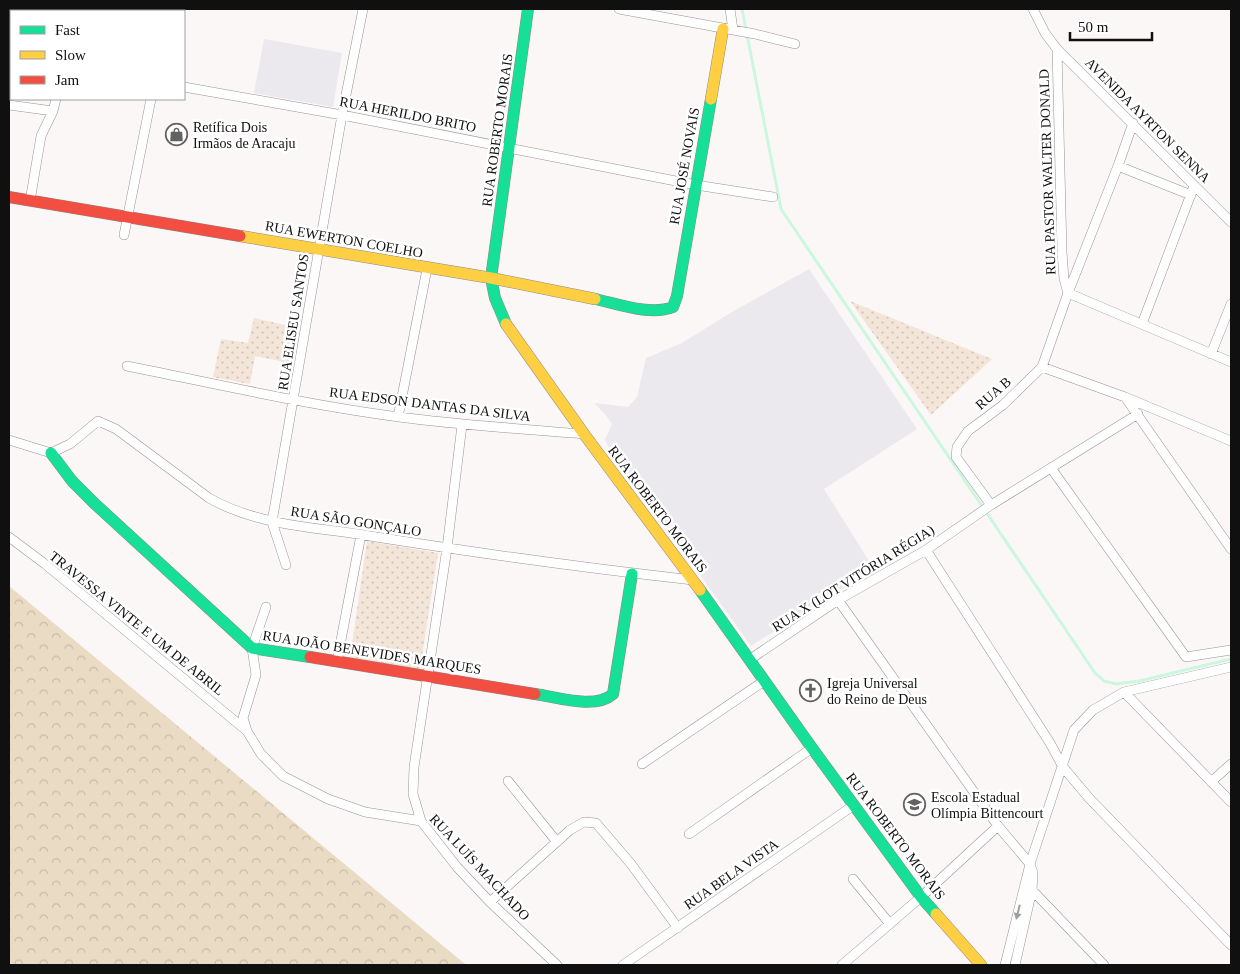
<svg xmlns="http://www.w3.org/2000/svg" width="1240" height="974" viewBox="0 0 1240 974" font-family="Georgia,serif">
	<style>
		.industrial { fill: #ebe9ee }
		.grass { fill: url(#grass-dots) }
		.forest { fill: url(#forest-crowns) }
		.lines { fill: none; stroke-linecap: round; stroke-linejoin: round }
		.stream { stroke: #ccf7df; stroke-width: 3 }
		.street-casing { stroke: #969494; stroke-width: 10 }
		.fast-casing { stroke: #8d8b8b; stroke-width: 12 }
		.slow-casing { stroke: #8d8b8b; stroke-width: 12 }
		.jam-casing { stroke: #8d8b8b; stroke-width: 12 }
		.street { stroke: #fffefe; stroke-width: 9 }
		.fast { stroke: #16e098; stroke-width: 11 }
		.slow { stroke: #ffcf43; stroke-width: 11 }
		.jam { stroke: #f24e42; stroke-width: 11 }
		.oneway { fill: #9f9f9f }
		.labels { text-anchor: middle; stroke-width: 5; stroke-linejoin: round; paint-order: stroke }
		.street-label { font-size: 14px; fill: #101010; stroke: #fff }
		.poi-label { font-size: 14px; fill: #101010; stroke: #fff; text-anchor: start }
	</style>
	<defs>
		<pattern id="grass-dots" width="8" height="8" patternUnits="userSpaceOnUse" patternTransform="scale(1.25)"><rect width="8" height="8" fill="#f3e5d7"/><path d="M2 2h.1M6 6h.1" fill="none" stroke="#cfc3b8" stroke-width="1.8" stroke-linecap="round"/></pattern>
		<pattern id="forest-crowns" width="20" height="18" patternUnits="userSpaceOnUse" patternTransform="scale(1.25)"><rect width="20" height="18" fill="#eadbc4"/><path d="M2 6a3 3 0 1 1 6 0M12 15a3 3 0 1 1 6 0" fill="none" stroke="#c8bba7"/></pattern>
	</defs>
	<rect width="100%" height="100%" fill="#fcf7f7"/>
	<path class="industrial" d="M 264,39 L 342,53 L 333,107 L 254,93 Z
		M 809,269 L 917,429 L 824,489 L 874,569 L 751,646 L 609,448 L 605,440 L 612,424 L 605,414 L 594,403 L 628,407 L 637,397 L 646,358 L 682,343 L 730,313 Z"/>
	<path class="grass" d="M 850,301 L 992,359 L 931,415 Z
		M 254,318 L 294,327 L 290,363 L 255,356 L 250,384 L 213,377 L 221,339 L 248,343 Z
		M 367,541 L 438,553 L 420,669 L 350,658 Z"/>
	<path class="forest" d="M 9,586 L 465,964 L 9,965 Z"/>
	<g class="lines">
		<path class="stream" d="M 742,9 L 781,209 L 1095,673 L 1104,681 L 1116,684 L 1139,681 L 1231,659"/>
		<defs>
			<path id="street" d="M 619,9 L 755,34 L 795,44
				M 730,9 L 733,30
				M 1033,9 L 1045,33 L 1057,49 L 1231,222
				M 75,11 L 75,9
				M 167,11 L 167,9
				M 1057,49 L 1062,252 L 1064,279 L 1068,293
				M 184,87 L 342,115 L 696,185 L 773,197
				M 9,105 L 53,111
				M 1118,166 L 1191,195
				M 30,201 L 41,136 L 53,111 L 56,99
				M 124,235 L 151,99
				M 1068,293 L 1231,362
				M 1142,324 L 1194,186
				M 1211,354 L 1231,304
				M 127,366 C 217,384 307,405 399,417 C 460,425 522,429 584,434
				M 1042,367 L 1125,397 L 1231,441
				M 1125,397 L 1231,549
				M 398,417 L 427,269
				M 9,440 L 51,453 L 70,444 L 98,421 L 116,429 L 209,498 C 258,526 316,527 370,536 C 477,553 585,568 693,580
				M 1051,468 L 1186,657 L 1231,650
				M 991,505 L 956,457 L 957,447 L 968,431 L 1003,405 L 1042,367 L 1068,293 L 1118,166 L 1133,123
				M 9,537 L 45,564 L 247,731
				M 926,550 L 1050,743 L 1063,767 L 1089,798 L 1231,945
				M 286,565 L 272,522 L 342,115 L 363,9
				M 838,600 L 998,826 L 1030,864 L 1033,873 L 1032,890 L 1015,965
				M 266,607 L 252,648 L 256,675 L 243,718 L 247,731 L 261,754 L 283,776 L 328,799 L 365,812 L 421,821 L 457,867 L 490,902 L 557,965
				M 749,660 L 838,600 L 926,550 L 991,505 L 1138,414
				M 337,661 L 361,535
				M 1124,692 L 1231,802
				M 642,764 L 764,681
				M 508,781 L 557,842
				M 1211,782 L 1231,764
				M 421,821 L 413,794 L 414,767 L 447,548 L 462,425
				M 689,834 L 812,748
				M 853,879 L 890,924
				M 1032,890 L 1104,965
				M 490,902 L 570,830 L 584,822 L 596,823 L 631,864 L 678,928
				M 623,965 L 854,805
				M 842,965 L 921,897 L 998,826
				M 1005,965 L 1030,864 L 1074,730 L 1093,710 L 1124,692 L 1231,667"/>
			<path id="fast" d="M 595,299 C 618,304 651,316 673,307 L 677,296 L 711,99
				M 506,324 L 495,298 L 491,278 L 528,9
				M 51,453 L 72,481 L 94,503 L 252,648 L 310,657
				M 700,590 L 812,748 L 921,897 L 936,914
				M 535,694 C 557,697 595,710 613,694 L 632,574"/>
			<path id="slow" d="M 711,99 L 723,29
				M 240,236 L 491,278 L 595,299
				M 506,324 L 584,434 L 700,590
				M 936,914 L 981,965"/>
			<path id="jam" d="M 9,197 L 240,236
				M 310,657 L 535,694"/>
		</defs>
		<use href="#street" class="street-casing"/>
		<use href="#fast" class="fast-casing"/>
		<use href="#slow" class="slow-casing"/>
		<use href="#jam" class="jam-casing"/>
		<use href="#street" class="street"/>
		<use href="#fast" class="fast"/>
		<use href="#slow" class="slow"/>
		<use href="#jam" class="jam"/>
	</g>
	<defs><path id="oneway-solid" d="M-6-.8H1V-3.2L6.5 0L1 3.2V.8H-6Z" transform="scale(1.25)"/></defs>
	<use class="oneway" href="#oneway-solid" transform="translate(1018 912) rotate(104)"/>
	<defs>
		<symbol id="shop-ring" viewBox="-11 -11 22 22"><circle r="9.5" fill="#fff" stroke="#636161" stroke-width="1.5"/><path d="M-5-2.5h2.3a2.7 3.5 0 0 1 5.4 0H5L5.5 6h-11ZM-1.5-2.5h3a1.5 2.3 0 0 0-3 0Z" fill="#636161"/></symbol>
		<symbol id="church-ring" viewBox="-11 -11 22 22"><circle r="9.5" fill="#fff" stroke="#636161" stroke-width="1.5"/><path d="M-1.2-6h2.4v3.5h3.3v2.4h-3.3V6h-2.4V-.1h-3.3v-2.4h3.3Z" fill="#636161"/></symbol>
		<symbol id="school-ring" viewBox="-11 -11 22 22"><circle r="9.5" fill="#fff" stroke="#636161" stroke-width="1.5"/><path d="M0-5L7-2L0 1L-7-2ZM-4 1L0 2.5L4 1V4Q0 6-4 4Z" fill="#636161"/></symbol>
	</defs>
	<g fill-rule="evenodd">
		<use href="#shop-ring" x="164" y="122" width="25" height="25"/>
		<use href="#church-ring" x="798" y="678" width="25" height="25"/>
		<use href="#school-ring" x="902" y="792" width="25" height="25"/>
	</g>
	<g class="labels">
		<g class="street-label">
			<text transform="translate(408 114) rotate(11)" y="5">RUA HERILDO BRITO</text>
			<text transform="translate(1148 120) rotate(45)" y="5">AVENIDA AYRTON SENNA</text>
			<text transform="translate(497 130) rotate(-82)" y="5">RUA ROBERTO MORAIS</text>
			<text transform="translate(684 166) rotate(-80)" y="5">RUA JOSÉ NOVAIS</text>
			<text transform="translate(1047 172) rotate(-92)" y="5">RUA PASTOR WALTER DONALD</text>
			<text transform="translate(344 239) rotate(10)" y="5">RUA EWERTON COELHO</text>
			<text transform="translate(293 322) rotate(-81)" y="5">RUA ELISEU SANTOS</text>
			<text transform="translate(993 393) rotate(-41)" y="5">RUA B</text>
			<text transform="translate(430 404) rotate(7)" y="5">RUA EDSON DANTAS DA SILVA</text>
			<text transform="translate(658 509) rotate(53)" y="5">RUA ROBERTO MORAIS</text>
			<text transform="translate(356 521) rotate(9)" y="5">RUA SÃO GONÇALO</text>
			<text transform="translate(853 578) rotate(-32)" y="5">RUA X (LOT VITÓRIA RÉGIA)</text>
			<text transform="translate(137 623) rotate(39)" y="5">TRAVESSA VINTE E UM DE ABRIL</text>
			<text transform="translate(372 652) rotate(9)" y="5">RUA JOÃO BENEVIDES MARQUES</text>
			<text transform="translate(896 836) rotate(53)" y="5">RUA ROBERTO MORAIS</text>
			<text transform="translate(480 867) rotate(47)" y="5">RUA LUÍS MACHADO</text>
			<text transform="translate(731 874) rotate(-35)" y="5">RUA BELA VISTA</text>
		</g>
		<g class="poi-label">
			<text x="193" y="132">Retífica Dois<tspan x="193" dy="16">Irmãos de Aracaju</tspan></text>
			<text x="827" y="688">Igreja Universal<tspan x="827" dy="16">do Reino de Deus</tspan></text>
			<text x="931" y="802">Escola Estadual<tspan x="931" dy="16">Olímpia Bittencourt</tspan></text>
		</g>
	</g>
	<rect width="1240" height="974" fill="none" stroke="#101010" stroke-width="20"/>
	<rect x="10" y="10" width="175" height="90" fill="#ffffff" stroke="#9f9f9f"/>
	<rect x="20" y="26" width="25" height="8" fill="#16e098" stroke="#9f9f9f"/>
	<text x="55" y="35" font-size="15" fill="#101010">Fast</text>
	<rect x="20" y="51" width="25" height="8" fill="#ffcf43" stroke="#9f9f9f"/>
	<text x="55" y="60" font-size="15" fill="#101010">Slow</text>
	<rect x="20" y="76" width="25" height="8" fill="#f24e42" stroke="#9f9f9f"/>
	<text x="55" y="85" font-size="15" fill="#101010">Jam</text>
	<path d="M1070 32v8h82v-8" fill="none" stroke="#101010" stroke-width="2.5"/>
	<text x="1078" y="32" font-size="15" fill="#101010" stroke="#ffffff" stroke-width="4" paint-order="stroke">50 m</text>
</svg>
